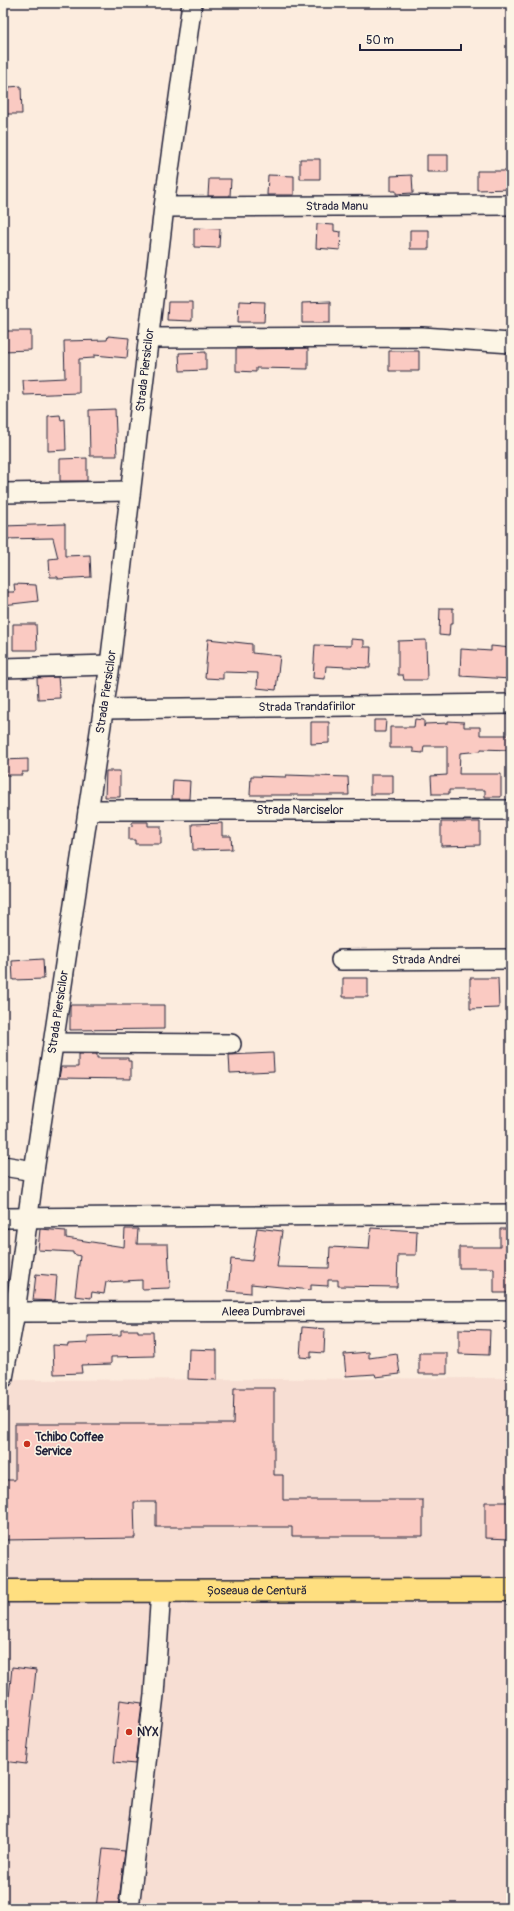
<svg xmlns="http://www.w3.org/2000/svg" width="514" height="1911" viewBox="0 0 514 1911" font-family="Pangolin,sans-serif">
	<style>
		.built { fill: #f7ded3 }
		.building { fill: #facac2; stroke: #22223b }
		.lines { fill: none; stroke-linecap: round; stroke-linejoin: round }
		.minor-casing { stroke: #22223b; stroke-width: 22 }
		.major-casing { stroke: #22223b; stroke-width: 25 }
		.minor { stroke: #fcf5e5; stroke-width: 19 }
		.major { stroke: #ffdf80; stroke-width: 22 }
		.poi-dot { fill: #c8321e; stroke: #fcf5e5; stroke-width: 1.5 }
		.labels { text-anchor: middle; stroke-width: 3; stroke-linejoin: round; paint-order: stroke }
		.street-label { font-size: 12px; fill: #22223b; stroke: #fcf5e5 }
		.poi-label { font-size: 12px; font-weight: bold; fill: #22223b; stroke: #fcf5e5; text-anchor: start }
	</style>
	<rect width="100%" height="100%" fill="#fcecde"/>
	<filter id="ink" filterUnits="userSpaceOnUse"><feTurbulence type="fractalNoise" baseFrequency=".025" numOctaves="2"/><feDisplacementMap in="SourceGraphic" scale="8" xChannelSelector="R" yChannelSelector="G"/><feConvolveMatrix kernelMatrix="1 2 1 2 8 2 1 2 1" color-interpolation-filters="sRGB"/></filter>
	<g filter="url(#ink)">
		<path class="built" d="M 511,1378 L 511,1908 L 3,1908 L 3,1411 L 14,1380 Z"/>
		<path class="building" d="M 21,86 L 22,114 L 4,114 L 4,91 L 9,91 L 9,87 Z
			M 427,155 L 448,155 L 448,172 L 427,172 Z
			M 300,159 L 320,159 L 320,179 L 300,179 Z
			M 477,171 L 511,171 L 511,189 L 477,190 Z
			M 268,175 L 294,176 L 294,195 L 267,195 Z
			M 412,175 L 413,193 L 396,194 L 396,191 L 391,191 L 391,176 Z
			M 209,179 L 231,179 L 230,196 L 208,196 Z
			M 317,224 L 334,225 L 334,231 L 341,232 L 340,250 L 316,248 Z
			M 194,228 L 220,229 L 219,248 L 194,247 Z
			M 410,230 L 429,230 L 429,249 L 410,249 Z
			M 239,301 L 265,302 L 264,322 L 238,322 Z
			M 168,302 L 192,302 L 192,321 L 167,320 Z
			M 330,302 L 330,323 L 302,323 L 302,303 Z
			M 3,331 L 31,331 L 31,350 L 3,351 Z
			M 108,336 L 129,338 L 127,358 L 94,355 L 94,358 L 79,359 L 79,393 L 24,395 L 23,380 L 65,378 L 64,341 L 107,340 Z
			M 308,348 L 308,369 L 256,368 L 256,372 L 236,371 L 236,349 Z
			M 389,351 L 419,351 L 419,371 L 389,371 Z
			M 206,352 L 206,370 L 180,371 L 179,353 Z
			M 115,409 L 117,456 L 90,456 L 89,410 Z
			M 60,415 L 61,420 L 65,419 L 66,450 L 48,451 L 48,416 Z
			M 87,458 L 87,481 L 60,481 L 60,459 Z
			M 65,524 L 65,556 L 90,555 L 91,577 L 58,579 L 58,577 L 50,577 L 49,559 L 58,558 L 53,538 L 3,539 L 3,526 Z
			M 14,584 L 36,585 L 38,601 L 3,605 L 3,592 L 15,592 Z
			M 440,608 L 453,608 L 453,624 L 450,624 L 449,636 L 439,635 Z
			M 13,624 L 36,624 L 37,650 L 13,650 Z
			M 208,639 L 252,644 L 252,653 L 280,656 L 276,690 L 257,688 L 258,673 L 223,672 L 223,679 L 205,678 Z
			M 351,639 L 364,640 L 364,647 L 371,647 L 370,668 L 326,666 L 325,679 L 313,678 L 315,645 L 351,646 Z
			M 426,640 L 427,680 L 404,680 L 403,675 L 398,675 L 398,641 Z
			M 491,646 L 511,648 L 511,679 L 460,676 L 461,649 L 491,651 Z
			M 58,677 L 60,698 L 38,699 L 37,678 Z
			M 415,719 L 424,720 L 424,727 L 425,724 L 448,723 L 448,721 L 464,722 L 464,727 L 480,727 L 480,735 L 511,735 L 511,750 L 481,749 L 481,751 L 460,753 L 459,774 L 501,774 L 501,797 L 485,797 L 485,790 L 449,790 L 449,794 L 432,794 L 431,776 L 447,775 L 447,746 L 424,746 L 423,753 L 413,752 L 413,748 L 390,748 L 390,727 L 414,727 Z
			M 374,720 L 386,720 L 385,732 L 374,732 Z
			M 311,722 L 329,722 L 329,743 L 311,744 Z
			M 28,759 L 28,772 L 22,772 L 22,775 L 6,775 L 6,773 L 3,773 L 3,760 Z
			M 106,771 L 120,771 L 120,797 L 105,797 Z
			M 286,775 L 348,777 L 349,795 L 250,795 L 251,776 L 286,777 Z
			M 370,775 L 393,775 L 393,794 L 370,794 Z
			M 173,780 L 190,781 L 189,799 L 172,799 Z
			M 132,822 L 148,822 L 148,826 L 161,826 L 161,844 L 135,844 L 135,840 L 129,840 L 129,827 L 132,826 Z
			M 441,822 L 480,822 L 480,845 L 441,846 Z
			M 222,823 L 222,836 L 231,836 L 232,849 L 193,850 L 192,824 Z
			M 43,959 L 44,979 L 13,980 L 12,961 Z
			M 343,978 L 368,978 L 368,997 L 343,997 Z
			M 470,978 L 498,978 L 499,1008 L 470,1009 Z
			M 70,1005 L 164,1005 L 164,1029 L 70,1030 Z
			M 273,1053 L 274,1071 L 230,1073 L 229,1055 Z
			M 78,1054 L 97,1054 L 97,1058 L 128,1058 L 128,1061 L 131,1061 L 131,1079 L 59,1078 L 61,1067 L 78,1067 Z
			M 257,1228 L 282,1231 L 277,1267 L 329,1268 L 330,1247 L 369,1249 L 371,1228 L 417,1231 L 416,1255 L 398,1255 L 397,1287 L 338,1286 L 338,1280 L 328,1280 L 328,1286 L 311,1285 L 311,1290 L 251,1284 L 251,1293 L 228,1291 L 231,1259 L 252,1261 Z
			M 40,1229 L 66,1231 L 66,1238 L 124,1247 L 125,1229 L 138,1229 L 137,1244 L 168,1244 L 170,1288 L 142,1289 L 142,1280 L 106,1282 L 104,1294 L 92,1292 L 91,1298 L 75,1296 L 80,1256 L 73,1254 L 73,1252 L 38,1250 Z
			M 500,1229 L 511,1229 L 511,1293 L 494,1293 L 494,1268 L 459,1268 L 459,1247 L 500,1247 Z
			M 36,1274 L 57,1276 L 55,1301 L 33,1300 Z
			M 302,1327 L 325,1329 L 324,1353 L 311,1352 L 311,1358 L 300,1357 Z
			M 459,1329 L 490,1330 L 489,1355 L 459,1354 Z
			M 121,1330 L 138,1330 L 138,1332 L 153,1332 L 154,1356 L 111,1357 L 111,1364 L 81,1365 L 82,1373 L 54,1374 L 53,1345 L 68,1346 L 68,1344 L 88,1343 L 88,1336 L 121,1335 Z
			M 189,1349 L 217,1350 L 217,1380 L 188,1379 Z
			M 369,1352 L 369,1358 L 397,1354 L 400,1374 L 376,1377 L 375,1374 L 346,1376 L 344,1354 Z
			M 419,1353 L 447,1353 L 447,1374 L 419,1374 Z
			M 234,1388 L 274,1388 L 274,1475 L 283,1475 L 283,1500 L 423,1500 L 423,1536 L 292,1536 L 292,1527 L 156,1527 L 156,1502 L 134,1502 L 135,1538 L 3,1540 L 3,1480 L 15,1480 L 15,1424 L 233,1424 Z
			M 485,1502 L 511,1502 L 511,1539 L 485,1538 Z
			M 12,1667 L 36,1670 L 26,1764 L 3,1761 Z
			M 120,1700 L 142,1703 L 135,1764 L 114,1762 Z
			M 103,1849 L 125,1851 L 118,1908 L 96,1908 Z"/>
		<g class="lines">
			<defs>
				<g id="minor">
					<path id="s1" d="M 164,207 L 511,205"/>
					<path d="M 148,338 L 422,337 L 511,343"/>
					<path d="M 3,493 L 130,491"/>
					<path d="M 3,668 L 110,665"/>
					<path id="s2" d="M 103,709 L 511,704"/>
					<path id="s3" d="M 88,810 L 511,810"/>
					<path id="s4" d="M 341,960 L 511,959"/>
					<path d="M 53,1043 L 231,1044"/>
					<path d="M 3,1166 L 34,1171"/>
					<path d="M 3,1218 L 511,1214"/>
					<path id="s5" d="M 15,1312 L 511,1311"/>
					<path id="s6" d="M 3,1378 L 15,1312 L 34,1171 L 110,665 L 164,207 L 192,3"/>
					<path d="M 129,1908 L 154,1695 L 161,1590"/>
				</g>
				<g id="major">
					<path id="s7" d="M 3,1591 L 511,1590"/>
				</g>
			</defs>
			<use href="#minor" class="minor-casing"/>
			<use href="#major" class="major-casing"/>
			<use href="#minor" class="minor"/>
			<use href="#major" class="major"/>
		</g>
	</g>
	<g class="poi-dot">
		<circle cx="27" cy="1444" r="4"/>
		<circle cx="129" cy="1732" r="4"/>
	</g>
	<g class="labels">
		<g class="street-label">
			<text dy="4" stroke="none"><textPath href="#s1" startOffset="173">Strada Manu</textPath></text>
			<text dy="4" stroke="none"><textPath href="#s6" startOffset="1018">Strada Piersicilor</textPath></text>
			<text dy="4" stroke="none"><textPath href="#s6" startOffset="694">Strada Piersicilor</textPath></text>
			<text dy="4" stroke="none"><textPath href="#s2" startOffset="204">Strada Trandafirilor</textPath></text>
			<text dy="4" stroke="none"><textPath href="#s3" startOffset="212">Strada Narciselor</textPath></text>
			<text dy="4" stroke="none"><textPath href="#s4" startOffset="85">Strada Andrei</textPath></text>
			<text dy="4" stroke="none"><textPath href="#s6" startOffset="370">Strada Piersicilor</textPath></text>
			<text dy="4" stroke="none"><textPath href="#s5" startOffset="248">Aleea Dumbravei</textPath></text>
			<text dy="4" stroke="none"><textPath href="#s7" startOffset="254">Șoseaua de Centură</textPath></text>
		</g>
		<g class="poi-label">
			<text x="35" y="1441">Tchibo Coffee<tspan x="35" dy="14">Service</tspan></text>
			<text x="137" y="1736">NYX</text>
		</g>
	</g>
	<rect width="514" height="1911" fill="none" stroke="#fcf5e5" stroke-width="16"/>
	<rect x="8" y="8" width="498" height="1895" fill="none" stroke="#22223b" stroke-width="1.5" filter="url(#ink)"/>
	<path d="M360 44v6h101v-6" fill="none" stroke="#22223b" stroke-width="2"/>
	<text x="366" y="44" font-size="12" fill="#22223b" stroke="#fcf5e5" stroke-width="3" paint-order="stroke">50 m</text>
</svg>
